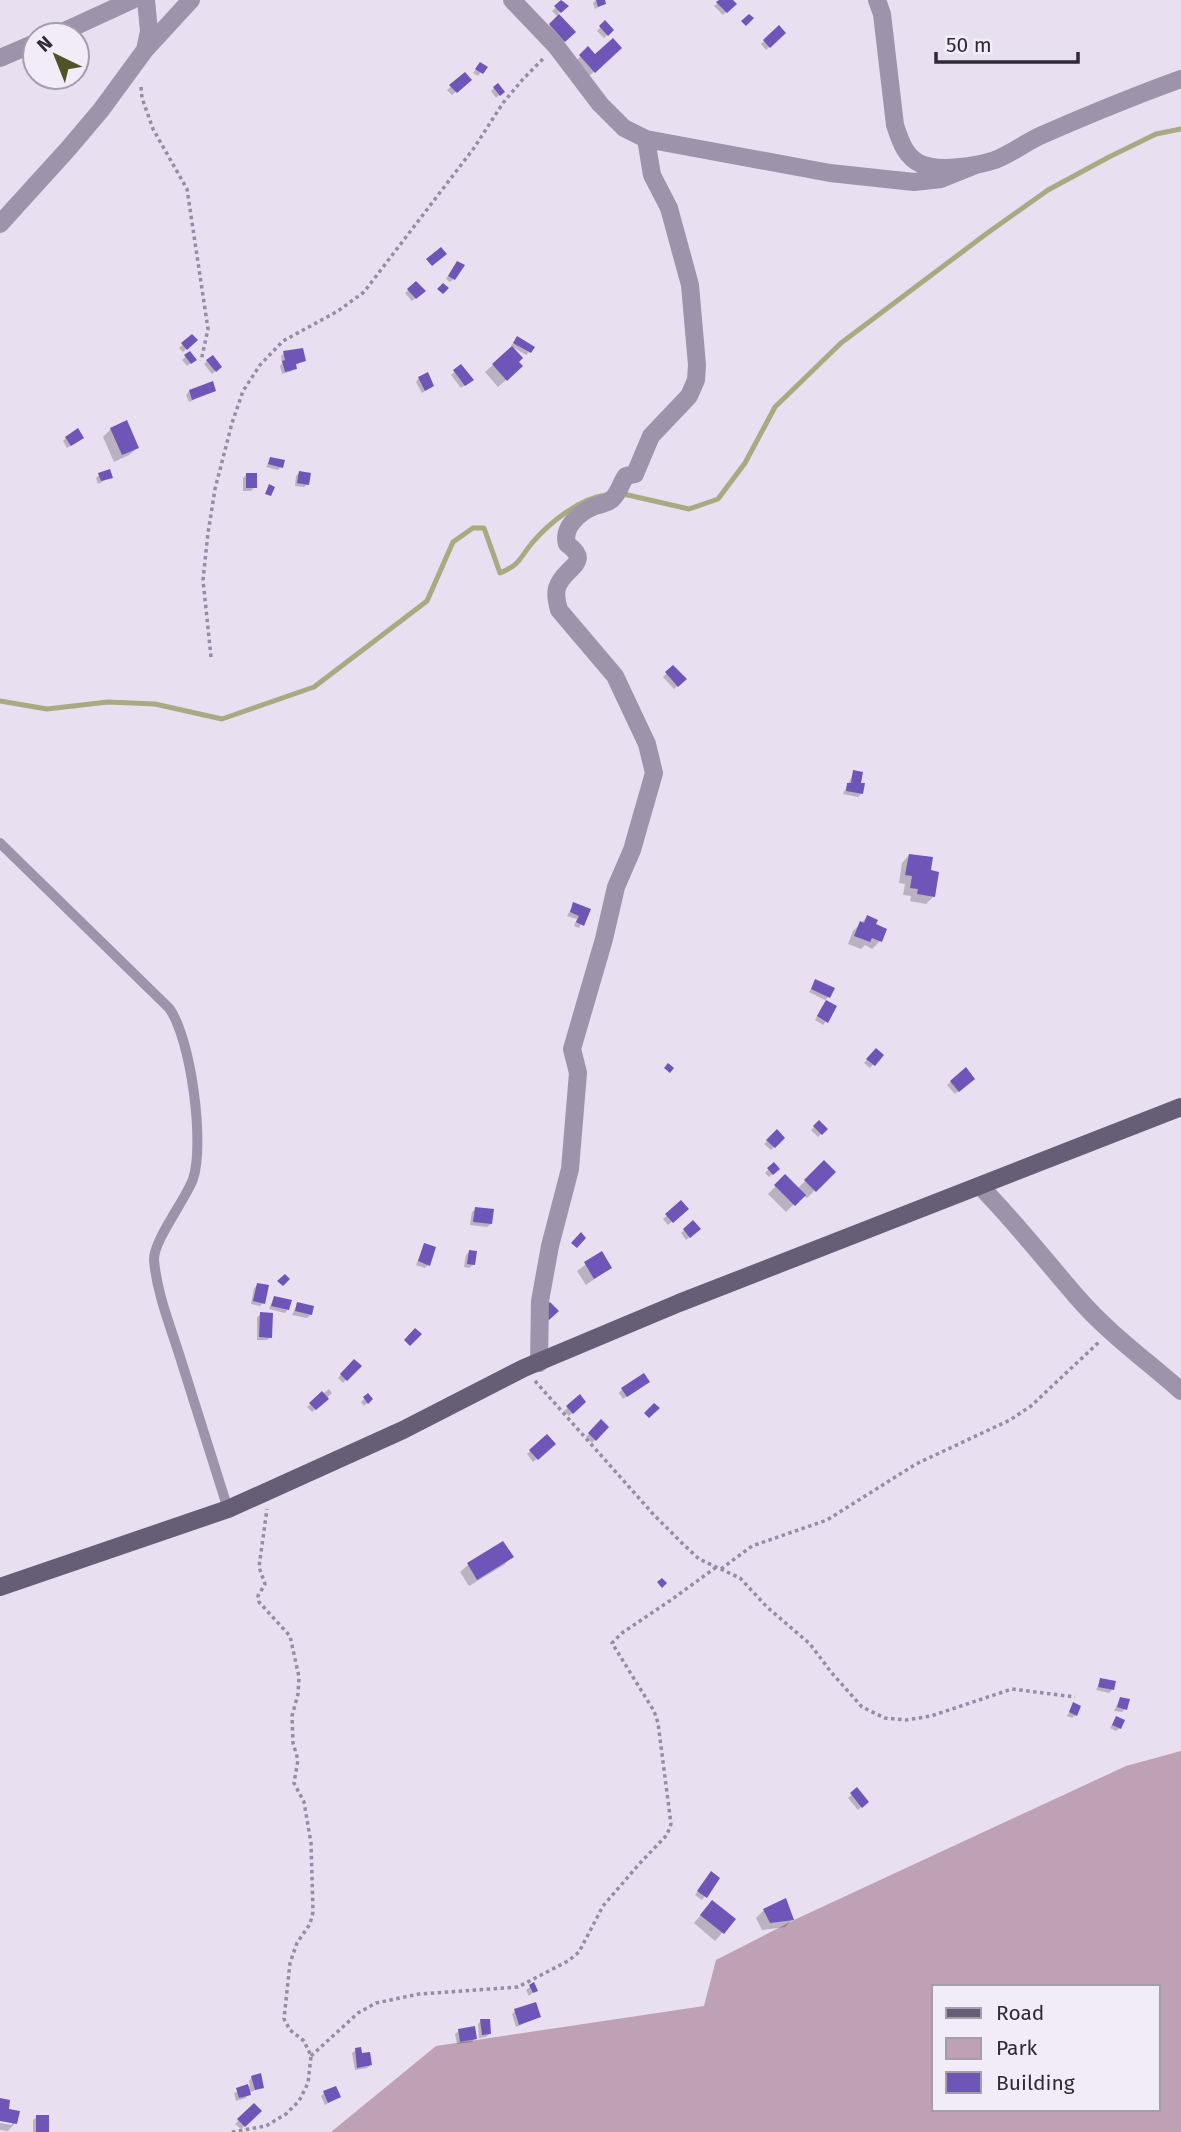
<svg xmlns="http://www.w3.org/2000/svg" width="1181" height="2132" viewBox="0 0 1181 2132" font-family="'Fira Sans',sans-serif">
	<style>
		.green { fill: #bea1b4; fill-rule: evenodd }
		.shadow { fill: #0003 }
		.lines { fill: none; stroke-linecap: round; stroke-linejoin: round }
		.stream { stroke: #a8aa82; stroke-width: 5 }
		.building { fill: #6e56b8 }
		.path { stroke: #978ca6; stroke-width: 3.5; stroke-dasharray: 3.5 3.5; stroke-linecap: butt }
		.service { stroke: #9d93aa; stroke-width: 10 }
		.minor { stroke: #9d93aa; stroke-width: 18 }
		.primary { stroke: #665d76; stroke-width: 18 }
	</style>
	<rect width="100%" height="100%" fill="#e8dff0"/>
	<path class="green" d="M 1181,1751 L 1181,2132 L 331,2132 L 436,2046 L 704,2006 L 716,1960 L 794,1920 L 1126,1766 ZM 934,1987 L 1158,1987 L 1158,2109 L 934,2109 Z"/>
	<path class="shadow" d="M 596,0 L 604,0 L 605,3 L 595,9 L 593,3 Z
		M 721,0 L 730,0 L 734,4 L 723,15 L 714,6 Z
		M 563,1 L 567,5 L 558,14 L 574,32 L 561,44 L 547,28 L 558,17 L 552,11 Z
		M 605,23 L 612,30 L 604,38 L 597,31 Z
		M 779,27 L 784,33 L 766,50 L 761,44 Z
		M 588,49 L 595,57 L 612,55 L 586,79 L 573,64 Z
		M 485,67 L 478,76 L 473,73 L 477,68 Z
		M 465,74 L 470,80 L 452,95 L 447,90 Z
		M 497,85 L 502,92 L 496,98 L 491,91 Z
		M 454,266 L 454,279 L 450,282 L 446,279 Z
		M 416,283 L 423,291 L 412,301 L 405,293 Z
		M 192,336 L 195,340 L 183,352 L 179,348 Z
		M 514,342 L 529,352 L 526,355 L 511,346 Z
		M 512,348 L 513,374 L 498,387 L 485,372 Z
		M 190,353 L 195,359 L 187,366 L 182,360 Z
		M 284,353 L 304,360 L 294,366 L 292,371 L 282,374 L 280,366 L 282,363 L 281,356 Z
		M 207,361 L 220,367 L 212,374 L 204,364 Z
		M 461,366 L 468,383 L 461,388 L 451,375 Z
		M 419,378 L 432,386 L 422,393 L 416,382 Z
		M 214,390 L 189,402 L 186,395 L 189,391 Z
		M 111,429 L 137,448 L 129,455 L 114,462 L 103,437 Z
		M 66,438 L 79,441 L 67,448 L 63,441 Z
		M 271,459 L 281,467 L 278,470 L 266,467 Z
		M 299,473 L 308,484 L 304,487 L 295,486 L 296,476 Z
		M 99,475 L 111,477 L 98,484 L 96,478 Z
		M 246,475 L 255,487 L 251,491 L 243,491 L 243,478 Z
		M 673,667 L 685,679 L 674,689 L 663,677 Z
		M 854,772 L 862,793 L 858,797 L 843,794 Z
		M 909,855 L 929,872 L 934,896 L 926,904 L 910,901 L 911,896 L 903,895 L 905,884 L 899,883 L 902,863 Z
		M 574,904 L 589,910 L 579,928 L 574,926 L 577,919 L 567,916 Z
		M 867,917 L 874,925 L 880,941 L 872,949 L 865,945 L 861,949 L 848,944 L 853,931 Z
		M 816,981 L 828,997 L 825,1000 L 809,992 Z
		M 823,1005 L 826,1021 L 823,1025 L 815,1020 Z
		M 876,1050 L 882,1055 L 870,1068 L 864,1063 Z
		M 965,1070 L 969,1082 L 955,1094 L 947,1085 Z
		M 819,1122 L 826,1129 L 818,1137 L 811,1130 Z
		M 777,1132 L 783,1138 L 771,1150 L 764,1144 Z
		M 824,1163 L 833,1172 L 807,1198 L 803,1195 L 786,1212 L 768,1194 L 785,1177 L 797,1189 Z
		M 773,1165 L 778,1169 L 769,1177 L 765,1173 Z
		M 681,1203 L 687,1209 L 668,1225 L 663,1219 Z
		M 476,1209 L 491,1224 L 487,1227 L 470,1225 L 472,1212 Z
		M 693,1222 L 699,1229 L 686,1240 L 681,1233 Z
		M 424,1245 L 428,1265 L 425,1268 L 416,1265 Z
		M 469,1252 L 473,1265 L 469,1268 L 464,1267 L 466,1255 Z
		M 601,1253 L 610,1268 L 586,1285 L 577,1271 Z
		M 258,1285 L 263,1303 L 260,1306 L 251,1304 L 254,1288 Z
		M 274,1298 L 288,1309 L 285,1313 L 269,1309 Z
		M 297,1304 L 311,1314 L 307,1318 L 292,1315 Z
		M 261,1314 L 271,1337 L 267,1340 L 257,1340 L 257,1317 Z
		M 354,1361 L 359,1366 L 343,1383 L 338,1378 Z
		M 644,1385 L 623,1399 L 619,1393 L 622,1389 Z
		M 329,1389 L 332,1393 L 312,1412 L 307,1407 Z
		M 368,1395 L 371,1399 L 364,1406 L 361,1402 Z
		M 580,1397 L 584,1402 L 569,1416 L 564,1411 Z
		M 601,1421 L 607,1427 L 592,1443 L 586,1437 Z
		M 547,1436 L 554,1444 L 533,1462 L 527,1454 Z
		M 503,1543 L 511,1557 L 504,1565 L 469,1586 L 460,1572 L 468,1565 Z
		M 1101,1680 L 1112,1690 L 1109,1693 L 1096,1690 Z
		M 1120,1699 L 1125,1709 L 1122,1712 L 1114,1711 Z
		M 1073,1704 L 1076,1715 L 1072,1718 L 1067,1716 Z
		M 1116,1718 L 1120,1728 L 1116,1731 L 1110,1728 Z
		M 857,1790 L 867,1801 L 858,1810 L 848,1798 Z
		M 708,1877 L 705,1896 L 702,1900 L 695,1895 Z
		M 705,1910 L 734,1920 L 715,1941 L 694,1923 Z
		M 764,1910 L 792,1920 L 785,1927 L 762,1930 L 756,1918 Z
		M 533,1985 L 536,1990 L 529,1996 L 526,1990 Z
		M 515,2011 L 539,2017 L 516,2027 L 512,2014 Z
		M 481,2021 L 489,2034 L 486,2037 L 479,2038 L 478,2024 Z
		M 459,2031 L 475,2038 L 472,2042 L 457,2044 L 455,2034 Z
		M 356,2050 L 371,2065 L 367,2068 L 355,2070 L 352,2053 Z
		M 252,2077 L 262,2087 L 249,2093 L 246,2098 L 236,2101 L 234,2093 L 250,2086 L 249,2081 Z
		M 324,2093 L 339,2096 L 325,2105 L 321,2096 Z
		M 0,2100 L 15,2123 L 8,2131 L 0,2130 L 0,2123 L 12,2125 L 12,2121 L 0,2119 Z
		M 254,2105 L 260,2111 L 241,2129 L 235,2124 Z
		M 37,2117 L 47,2132 L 33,2132 L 33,2120 Z"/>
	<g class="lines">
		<path class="stream" d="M 619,493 L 689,509 L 718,499 L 745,463 L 775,407 L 841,343 L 986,234 L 1048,190 L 1109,157 L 1156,134 L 1181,129
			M 0,701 L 47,709 L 108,702 L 155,704 L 222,719 L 314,687 L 427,601 L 453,542 L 473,528 L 484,528 L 500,573 C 521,564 518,560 532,543 C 549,523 580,498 606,495"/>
	</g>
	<path class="building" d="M 561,0 L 569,6 L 561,13 L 554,6 Z
		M 596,0 L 605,0 L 606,4 L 598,7 Z
		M 719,0 L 733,0 L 737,4 L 727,13 L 716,2 Z
		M 559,14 L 576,32 L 565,42 L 549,24 Z
		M 749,14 L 754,18 L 746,26 L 741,21 Z
		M 605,20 L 614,30 L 608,36 L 599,26 Z
		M 779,25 L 786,33 L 770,48 L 763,40 Z
		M 613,38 L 622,48 L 595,73 L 579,55 L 588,46 L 595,54 Z
		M 480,62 L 488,67 L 483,74 L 475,69 Z
		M 465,72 L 472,80 L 457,93 L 449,85 Z
		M 498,83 L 505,92 L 500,96 L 493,87 Z
		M 441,247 L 447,254 L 432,266 L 426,259 Z
		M 457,261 L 465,265 L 455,280 L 448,276 Z
		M 416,281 L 426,291 L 416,299 L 407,289 Z
		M 443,283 L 449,288 L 443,294 L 437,289 Z
		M 192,334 L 198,340 L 187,350 L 181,343 Z
		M 517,336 L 535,347 L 531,353 L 513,343 Z
		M 512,346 L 523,358 L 519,362 L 523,366 L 507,381 L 492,364 Z
		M 303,348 L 306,361 L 296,364 L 297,369 L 285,372 L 282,361 L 285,360 L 283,351 Z
		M 190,351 L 197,360 L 191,364 L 184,355 Z
		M 213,355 L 222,367 L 216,372 L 206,360 Z
		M 461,364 L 474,380 L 465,386 L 453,370 Z
		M 428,372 L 434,386 L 425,391 L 418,377 Z
		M 213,381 L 216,391 L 192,400 L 189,390 Z
		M 127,420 L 139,448 L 122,455 L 110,428 Z
		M 78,428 L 84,438 L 71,446 L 65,437 Z
		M 270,457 L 285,460 L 283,468 L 268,464 Z
		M 110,469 L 113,478 L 101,481 L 98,473 Z
		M 299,471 L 311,473 L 309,485 L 297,483 Z
		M 246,473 L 257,473 L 257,488 L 246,488 Z
		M 269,484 L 275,487 L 271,496 L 265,494 Z
		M 673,665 L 687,679 L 678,687 L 665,672 Z
		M 853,770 L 863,772 L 861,783 L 865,783 L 863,794 L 846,791 L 847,783 L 851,783 Z
		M 909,854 L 933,857 L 931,870 L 939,872 L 935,897 L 917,894 L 918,889 L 910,888 L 912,876 L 905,875 Z
		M 573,902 L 591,909 L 584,926 L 576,922 L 579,916 L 570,912 Z
		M 867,915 L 878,920 L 876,924 L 887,929 L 882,942 L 872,938 L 870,942 L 854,936 L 860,921 L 864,923 Z
		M 815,979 L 835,988 L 830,998 L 811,989 Z
		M 826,1000 L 837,1006 L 828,1023 L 817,1016 Z
		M 876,1048 L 884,1055 L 875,1066 L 866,1059 Z
		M 668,1063 L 674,1068 L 670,1073 L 664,1068 Z
		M 966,1067 L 975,1079 L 959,1092 L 950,1081 Z
		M 819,1120 L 828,1129 L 822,1135 L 813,1126 Z
		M 777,1129 L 785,1138 L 775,1148 L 766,1140 Z
		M 824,1160 L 836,1172 L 816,1192 L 804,1180 Z
		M 774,1162 L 780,1169 L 773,1175 L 767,1168 Z
		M 785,1174 L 806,1195 L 795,1206 L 774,1185 Z
		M 681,1200 L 689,1209 L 673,1223 L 665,1214 Z
		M 475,1207 L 494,1209 L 492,1224 L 473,1222 Z
		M 693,1220 L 701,1229 L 690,1238 L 683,1229 Z
		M 581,1232 L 586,1238 L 577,1248 L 571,1243 Z
		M 424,1243 L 436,1247 L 430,1266 L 418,1261 Z
		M 469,1250 L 477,1251 L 475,1265 L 467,1264 Z
		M 602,1251 L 612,1268 L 594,1279 L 584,1262 Z
		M 285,1274 L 290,1279 L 283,1286 L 277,1281 Z
		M 257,1283 L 269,1285 L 265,1304 L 253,1301 Z
		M 274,1296 L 292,1300 L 289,1310 L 271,1306 Z
		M 297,1302 L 314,1306 L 312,1315 L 295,1311 Z
		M 550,1302 L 559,1311 L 549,1320 L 540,1311 Z
		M 260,1312 L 273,1313 L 272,1338 L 259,1337 Z
		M 415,1328 L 422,1334 L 410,1346 L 404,1340 Z
		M 354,1359 L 362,1366 L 347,1381 L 340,1374 Z
		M 644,1373 L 650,1382 L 627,1397 L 621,1388 Z
		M 322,1391 L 329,1399 L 316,1410 L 309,1403 Z
		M 368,1393 L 373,1399 L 368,1404 L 363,1397 Z
		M 580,1394 L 586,1402 L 573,1414 L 566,1406 Z
		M 654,1403 L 660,1408 L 649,1418 L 644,1413 Z
		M 601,1419 L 609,1427 L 596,1441 L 588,1433 Z
		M 547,1434 L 556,1444 L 538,1460 L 529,1450 Z
		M 503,1541 L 514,1557 L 477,1580 L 467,1563 Z
		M 662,1578 L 667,1583 L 662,1588 L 657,1582 Z
		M 1100,1678 L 1116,1681 L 1114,1690 L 1098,1687 Z
		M 1120,1697 L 1130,1699 L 1127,1710 L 1117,1707 Z
		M 1073,1702 L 1081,1706 L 1077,1716 L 1069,1712 Z
		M 1116,1716 L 1125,1720 L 1121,1729 L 1112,1725 Z
		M 857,1787 L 869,1802 L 862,1808 L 850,1793 Z
		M 711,1871 L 720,1878 L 707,1898 L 697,1891 Z
		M 786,1898 L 794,1920 L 770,1923 L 763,1909 Z
		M 712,1900 L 736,1919 L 724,1934 L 700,1915 Z
		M 534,1982 L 538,1991 L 533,1993 L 529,1985 Z
		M 536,2002 L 541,2017 L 519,2025 L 514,2009 Z
		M 480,2019 L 490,2019 L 491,2034 L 482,2035 Z
		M 475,2026 L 477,2039 L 460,2042 L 458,2029 Z
		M 361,2047 L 362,2053 L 370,2052 L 372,2065 L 357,2068 L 355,2048 Z
		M 261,2073 L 264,2088 L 255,2090 L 251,2076 Z
		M 248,2084 L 251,2095 L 239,2098 L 236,2088 Z
		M 336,2086 L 341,2097 L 328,2103 L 323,2091 Z
		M 0,2098 L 10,2100 L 9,2109 L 20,2111 L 17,2124 L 0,2121 Z
		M 254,2103 L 262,2111 L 245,2127 L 237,2119 Z
		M 36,2115 L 49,2115 L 49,2132 L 36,2132 Z"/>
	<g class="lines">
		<path class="path" d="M 141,87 L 142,98 L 153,129 L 187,189 L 208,329 L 201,361
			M 211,657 L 203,580 L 208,533 L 215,489 L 232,423 L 243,391 L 260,365 L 283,341 L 338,311 L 364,292 L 474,148 L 503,103 L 523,79 L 545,57
			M 535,1381 L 654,1515 L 684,1545 L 699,1559 L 740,1578 L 767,1607 L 810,1644 L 831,1672 L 862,1707 L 885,1718 L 906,1720 L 931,1716 L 1012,1689 L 1075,1697
			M 721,1569 L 752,1546 L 827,1520 L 916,1464 L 1010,1420 L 1031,1406 L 1099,1342
			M 311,2056 L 358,2013 L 376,2003 L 419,1994 L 518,1987 L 568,1961 L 579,1952 L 603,1906 L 640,1863 L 667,1835 L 671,1824 L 658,1723 L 654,1711 L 612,1643 L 622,1633 L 671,1600 L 715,1568
			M 232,2132 L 266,2126 L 286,2114 L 299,2101 L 308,2083 L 311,2056 L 304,2041 L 290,2030 L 284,2019 L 290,1963 L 297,1943 L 310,1924 L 313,1912 L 311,1843 L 304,1802 L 294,1783 L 298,1760 L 293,1743 L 292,1716 L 298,1694 L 299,1677 L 290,1636 L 259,1602 L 258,1596 L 265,1584 L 259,1567 L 267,1509"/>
		<path class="service" d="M 0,843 L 169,1008 C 191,1038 205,1144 193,1179 C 186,1199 153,1241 154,1260 C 157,1294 170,1325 180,1357 C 196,1408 212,1459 228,1509"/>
		<path class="minor" d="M 512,0 L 556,46 L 600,104 L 624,128 L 646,139 L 830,173 L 914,182 L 941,179 L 976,165
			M 877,0 L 882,14 L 895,125 C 900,140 905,157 921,164 C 939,172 977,166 995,160 C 1011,154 1026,142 1042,135 C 1088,115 1134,96 1181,79
			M 56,35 L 132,0
			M 145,50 L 149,31 L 146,0
			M 0,58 L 35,43
			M 0,224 L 68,149 L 101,110 L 145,50 L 191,0
			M 981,1187 C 1015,1222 1045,1260 1077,1297 C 1108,1333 1146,1360 1181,1391
			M 539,1363 L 540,1301 L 550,1246 L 570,1169 L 578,1073 L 572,1049 L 604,939 L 616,887 L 632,850 L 654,773 L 647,744 L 615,676 L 559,610 C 557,603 555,595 557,588 C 563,567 594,563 567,544 C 562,527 580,512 595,506 C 600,504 606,504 611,500 C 619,494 620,484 626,476 L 635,474 L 651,436 L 689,396 L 696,380 L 697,365 L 690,285 L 669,208 L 652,175 L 646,139"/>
		<path class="primary" d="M 0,1587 L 228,1509 L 403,1430 L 524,1368 L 679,1303 L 1181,1107"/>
	</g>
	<rect x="932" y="1985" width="228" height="126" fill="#f2ebf8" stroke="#a49eaa" stroke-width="2"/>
	<rect x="946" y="2008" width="35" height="10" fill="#665d76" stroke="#a49eaa" stroke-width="2"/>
	<text x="996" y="2020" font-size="21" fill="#2e2a36">Road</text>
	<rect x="946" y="2038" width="35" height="21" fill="#bea1b4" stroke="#a49eaa" stroke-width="2"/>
	<text x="996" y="2055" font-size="21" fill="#2e2a36">Park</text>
	<rect x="946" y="2072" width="35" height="21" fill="#6e56b8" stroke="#a49eaa" stroke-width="2"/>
	<text x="996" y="2090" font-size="21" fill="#2e2a36">Building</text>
	<g transform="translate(56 56) rotate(317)"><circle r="33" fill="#f2ebf8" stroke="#a49eaa" stroke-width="2"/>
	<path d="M0-5L12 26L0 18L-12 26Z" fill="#4f5325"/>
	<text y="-10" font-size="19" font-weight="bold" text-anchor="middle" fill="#2e2a36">N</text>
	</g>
	<path d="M936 52v10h142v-10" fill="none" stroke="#2e2a36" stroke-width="3.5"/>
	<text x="946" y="52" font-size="21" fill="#2e2a36" stroke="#f2ebf8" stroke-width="5" paint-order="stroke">50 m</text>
</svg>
